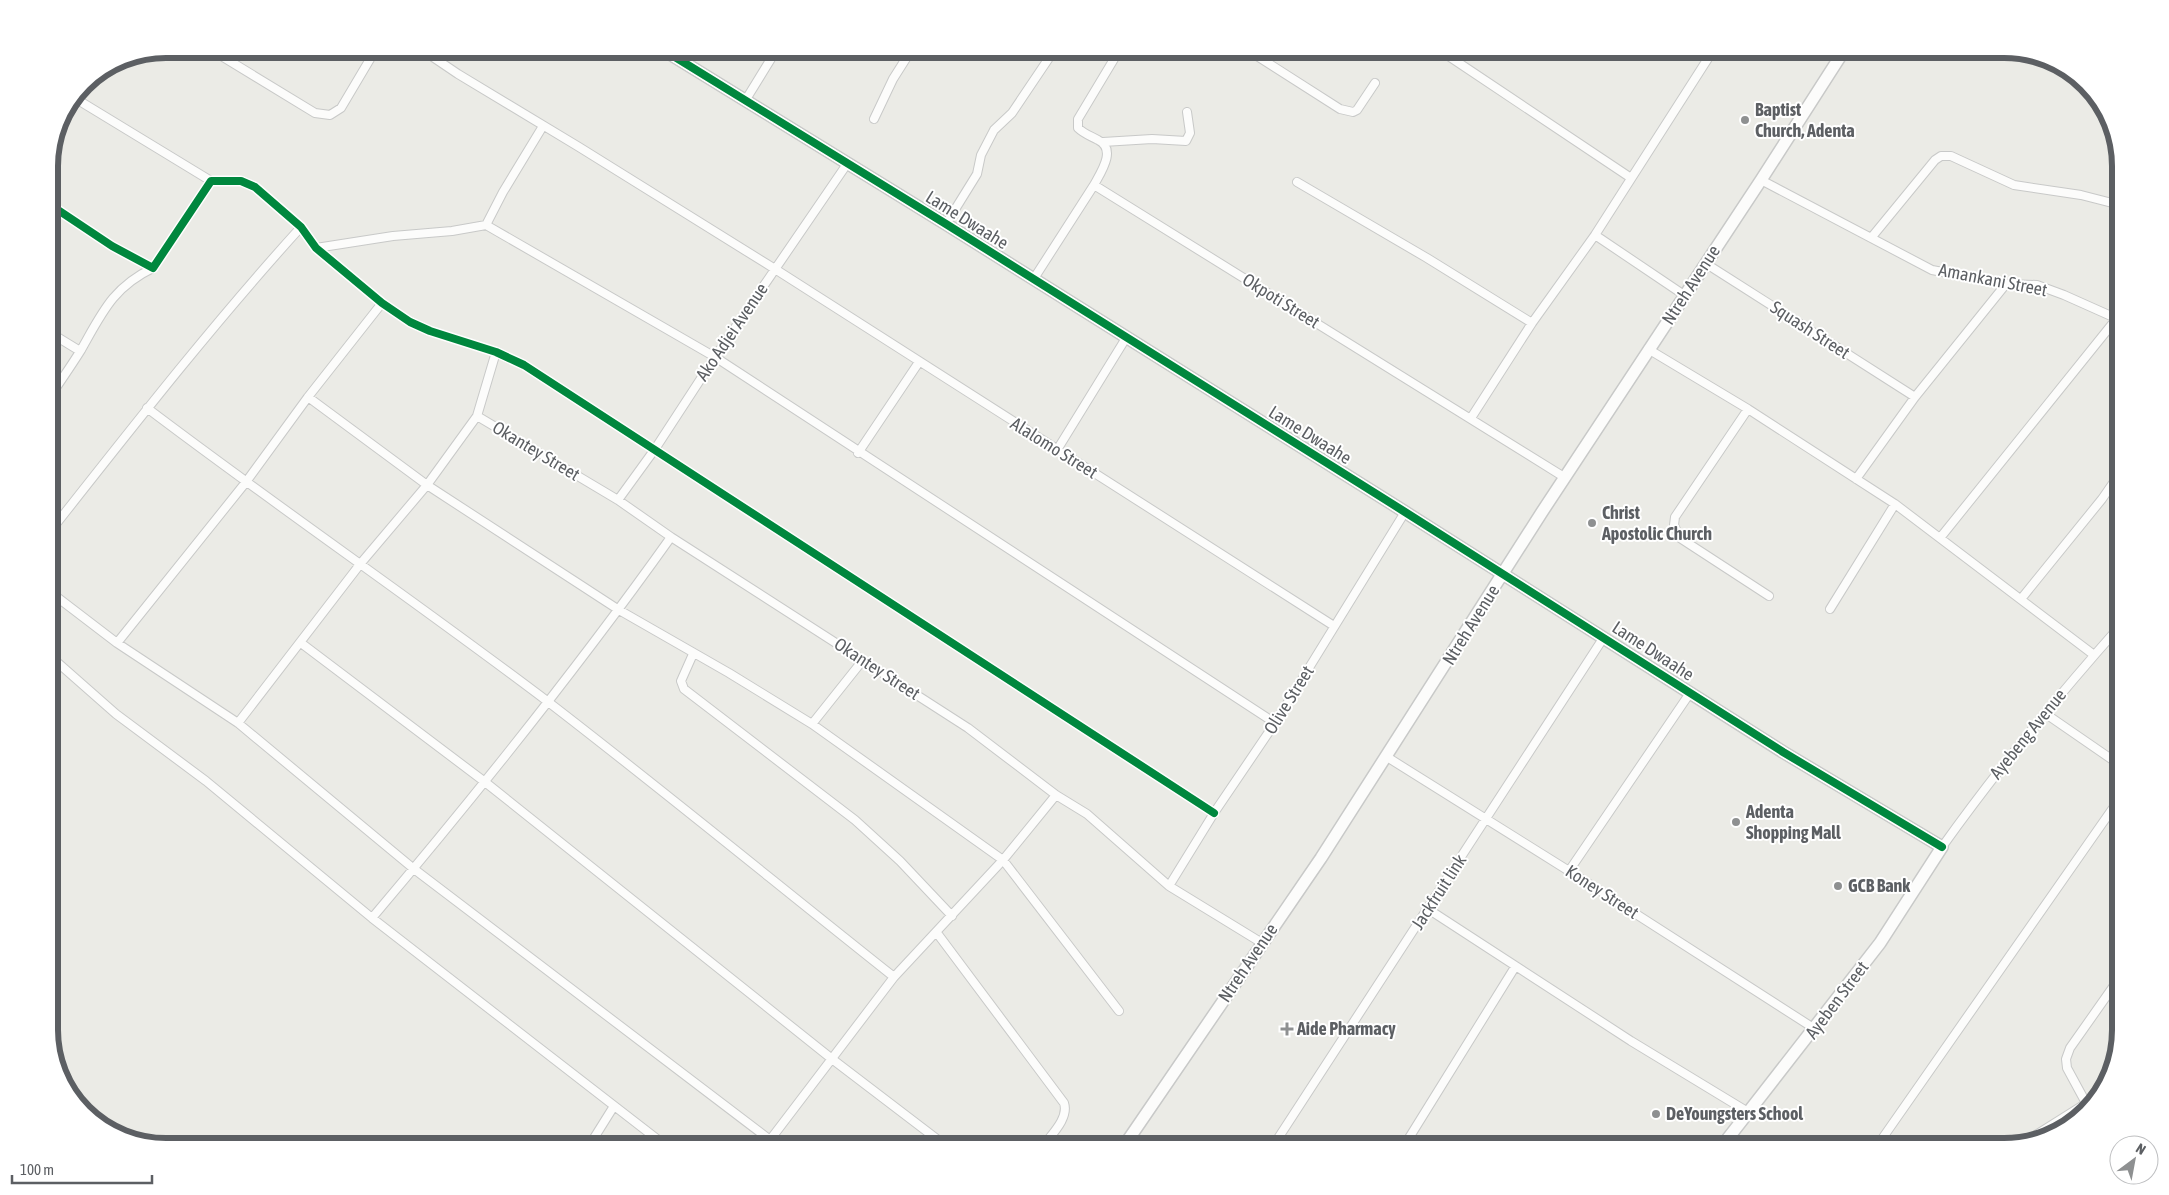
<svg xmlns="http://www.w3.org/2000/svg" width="2169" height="1195" viewBox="0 0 2169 1195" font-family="'Asap Condensed',sans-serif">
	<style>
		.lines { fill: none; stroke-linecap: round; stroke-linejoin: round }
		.street-casing { stroke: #c8c9c8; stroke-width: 10 }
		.secondary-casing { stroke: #c8c9c8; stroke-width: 14 }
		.street { stroke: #fcfcfb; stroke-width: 8 }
		.secondary { stroke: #fcfcfb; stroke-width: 11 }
		.cycleway-casing { stroke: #fff; stroke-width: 11 }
		.cycleway { stroke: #00873e; stroke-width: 8 }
		.poi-dot { fill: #8e9091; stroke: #fff; stroke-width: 2 }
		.labels { text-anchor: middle; stroke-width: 4; stroke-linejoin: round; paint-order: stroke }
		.poi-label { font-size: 18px; font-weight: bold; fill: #5c5f63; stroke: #fff; text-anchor: start }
		.street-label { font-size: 18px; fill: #5c5f63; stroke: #fff }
		.rim { fill: none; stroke: #5c5f63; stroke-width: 6 }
	</style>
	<rect width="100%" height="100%" fill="#ebebe6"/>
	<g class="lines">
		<defs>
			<path id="street" d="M 210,49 L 315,113 L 330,115 L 341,108 L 376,49
				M 421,49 L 458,74 L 579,147 L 775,269 L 1334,626
				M 1246,49 L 1340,109 L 1353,112 L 1357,110 L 1375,83
				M 1438,49 L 1631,178
				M 73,97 L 211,181
				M 745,101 L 777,49
				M 874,119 L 893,79 L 912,49
				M 1103,142 L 1152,139 L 1186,141 L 1190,133 L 1187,112
				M 1761,180 L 1932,270 L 2006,284 L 2037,285 L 2064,295 L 2120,320
				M 1297,182 L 1427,258 L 1532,323
				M 1094,185 C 1101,172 1117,149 1098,140 C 1091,136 1084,134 1078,128 L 1078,119 L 1120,49
				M 49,204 L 112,246 L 153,268 L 211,181 L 241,181 L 255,187 L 301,227 L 316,248 L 382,303 L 410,322 L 430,331 L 496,352 L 524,365 L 1214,813
				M 946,224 L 977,174 L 981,155 L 994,130 L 1012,113 L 1055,49
				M 486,225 L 715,357 L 1275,723
				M 1595,235 L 1684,295
				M 1871,238 L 1935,160 L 1941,156 L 1951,156 L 2014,185 L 2081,195 L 2120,205
				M 316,248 L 393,236 L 452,231 L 486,225 L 503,192 L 543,126
				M 1705,263 L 1915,397
				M 1033,280 L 1094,185 L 1564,477
				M 49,332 L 80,351
				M 1648,349 L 1748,409 L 1895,504 L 2094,655
				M 308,397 L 427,485 L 619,610 L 729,673 L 812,724 L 1003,860 L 1119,1011
				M 49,398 C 60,382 71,366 81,350 C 102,313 113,287 153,268
				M 147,408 C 279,508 415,601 547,701 C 664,791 778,885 894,977
				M 1748,409 L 1675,517 L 1674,525 L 1680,538 L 1769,596
				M 477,416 L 618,500 L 671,537 L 968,728 L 1056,795 L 1087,814 L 1169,886 L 1262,943
				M 1471,418 L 1532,323 L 1595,235 L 1714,49
				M 1057,450 L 1126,338
				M 858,453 L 919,362
				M 1856,479 L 1915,397 L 2006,284
				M 618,500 L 655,449 L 715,357 L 847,164
				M 49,533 C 131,429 212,325 301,227
				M 1940,538 L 2117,318
				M 49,591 L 117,643 L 238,723 L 414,869 L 778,1146
				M 2021,599 L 2102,499 L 2120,473
				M 1830,609 L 1895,504
				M 117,643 L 246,482 L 308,397 L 382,303
				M 301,643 L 485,782 L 832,1059 L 946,1146
				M 693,654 L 681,681 L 684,689 L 855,820 L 900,861 L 952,916
				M 49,655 L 116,714 L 206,781 L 372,918 L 666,1146
				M 2046,714 L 2120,765
				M 238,723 L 361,563 L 427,485 L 477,416 L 496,352
				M 812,724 L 863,660
				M 1387,757 L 1569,871 L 1815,1029
				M 1942,847 C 1997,770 2057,697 2120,626
				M 1569,871 L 1690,693
				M 1169,886 L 1214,813 L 1275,723 L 1405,512
				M 1428,909 L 1631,1041 L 1748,1112
				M 372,918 C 476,795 577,669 671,537
				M 937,933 L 1064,1103 C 1069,1118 1052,1134 1043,1146
				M 2086,1103 L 2067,1068 L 2066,1059 L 2070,1048 L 2120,977
				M 770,1140 L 894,977 L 1003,860 L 1056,795
				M 2028,1140 L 2090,1101
				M 589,1146 L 614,1106
				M 1273,1146 L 1604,637
				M 1404,1146 L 1515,967
				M 1877,1146 L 2120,798"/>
			<path id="secondary" d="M 662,49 L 946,224 L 1405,512 L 1783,752 L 1942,847 L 1880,943 L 1722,1146
				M 1124,1146 L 1321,858 L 1542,512 L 1761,180 L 1845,49"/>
		</defs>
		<use href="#street" class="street-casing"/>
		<use href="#secondary" class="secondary-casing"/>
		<use href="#street" class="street"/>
		<use href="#secondary" class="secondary"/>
		<defs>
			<path id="cycleway" d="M 662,49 L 946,224 L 1405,512 L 1783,752 L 1942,847
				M 49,204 L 112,246 L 153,268 L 211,181 L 241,181 L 255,187 L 301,227 L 316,248 L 382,303 L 410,322 L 430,331 L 496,352 L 524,365 L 1214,813"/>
		</defs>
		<use href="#cycleway" class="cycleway-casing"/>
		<use href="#cycleway" class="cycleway"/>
	</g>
	<g class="poi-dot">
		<circle cx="1745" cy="120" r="5"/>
		<circle cx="1592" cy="523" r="5"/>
		<circle cx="1736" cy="822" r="5"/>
		<circle cx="1838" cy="886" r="5"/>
		<path d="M1284.5 1021.5h5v5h5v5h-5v5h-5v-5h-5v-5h5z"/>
		<circle cx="1656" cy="1114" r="5"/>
	</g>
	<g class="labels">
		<g class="poi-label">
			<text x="1755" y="116">Baptist<tspan x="1755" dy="21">Church, Adenta</tspan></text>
			<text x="1602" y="519">Christ<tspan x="1602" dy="21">Apostolic Church</tspan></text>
			<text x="1746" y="818">Adenta<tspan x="1746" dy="21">Shopping Mall</tspan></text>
			<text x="1848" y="892">GCB Bank</text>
			<text x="1297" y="1035">Aide Pharmacy</text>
			<text x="1666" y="1120">DeYoungsters School</text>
		</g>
		<g class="street-label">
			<text transform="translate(967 220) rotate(32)" y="6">Lame Dwaahe</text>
			<text transform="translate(1993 280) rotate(11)" y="6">Amankani Street</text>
			<text transform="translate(1691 285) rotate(-57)" y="6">Ntreh Avenue</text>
			<text transform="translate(1281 301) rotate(32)" y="6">Okpoti Street</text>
			<text transform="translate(1810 330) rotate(33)" y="6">Squash Street</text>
			<text transform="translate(732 332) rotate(-56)" y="6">Ako Adjei Avenue</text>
			<text transform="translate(1310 435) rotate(32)" y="6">Lame Dwaahe</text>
			<text transform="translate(1054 448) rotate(32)" y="6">Alalomo Street</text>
			<text transform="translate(536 451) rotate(31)" y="6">Okantey Street</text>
			<text transform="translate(1471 625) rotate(-58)" y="6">Ntreh Avenue</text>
			<text transform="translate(1653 651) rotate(33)" y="6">Lame Dwaahe</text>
			<text transform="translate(877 669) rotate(33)" y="6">Okantey Street</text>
			<text transform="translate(1289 700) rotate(-58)" y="6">Olive Street</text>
			<text transform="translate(2028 734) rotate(-51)" y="6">Ayebeng Avenue</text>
			<text transform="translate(1439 892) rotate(-57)" y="6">Jackfruit link</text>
			<text transform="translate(1602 892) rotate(33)" y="6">Koney Street</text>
			<text transform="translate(1248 963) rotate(-56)" y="6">Ntreh Avenue</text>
			<text transform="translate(1837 1000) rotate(-53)" y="6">Ayeben Street</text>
		</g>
	</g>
	<path d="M0 0H2169V1195H0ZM166 58H2004A108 108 0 0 1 2112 166V1030A108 108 0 0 1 2004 1138H166A108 108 0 0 1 58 1030V166A108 108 0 0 1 166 58Z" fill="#fff" fill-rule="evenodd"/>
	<path class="rim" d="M166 58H2004A108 108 0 0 1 2112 166V1030A108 108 0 0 1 2004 1138H166A108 108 0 0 1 58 1030V166A108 108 0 0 1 166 58Z"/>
	<g transform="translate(2134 1160) rotate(32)"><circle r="24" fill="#ffffff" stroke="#bebfc1"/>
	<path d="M0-4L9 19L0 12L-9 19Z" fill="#8e9091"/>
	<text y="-8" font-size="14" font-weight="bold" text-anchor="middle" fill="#5c5f63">N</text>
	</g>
	<path d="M12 1175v8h140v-8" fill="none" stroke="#5c5f63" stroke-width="2.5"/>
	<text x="20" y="1175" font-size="15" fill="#5c5f63" stroke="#ffffff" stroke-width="4" paint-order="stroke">100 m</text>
</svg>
